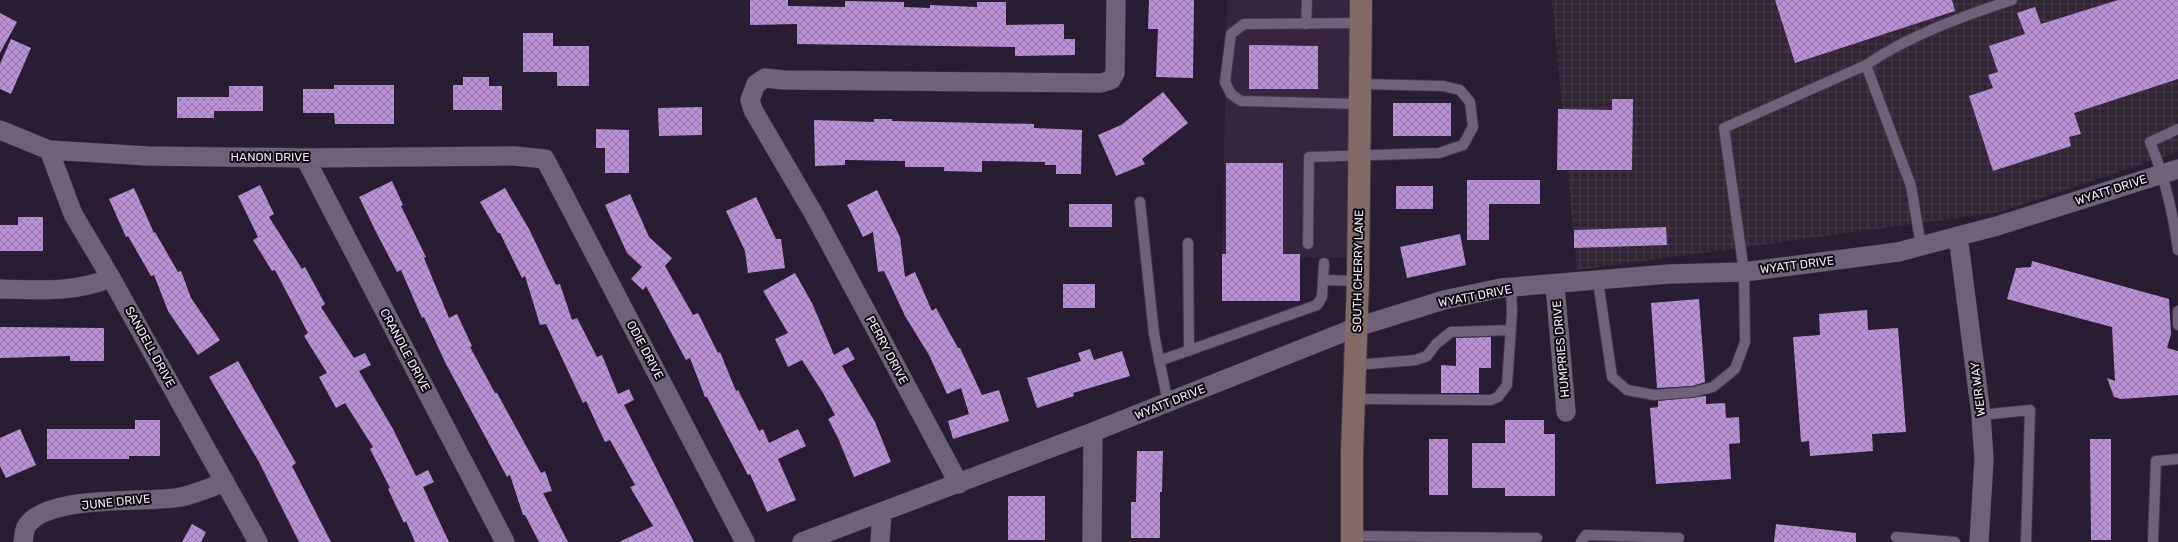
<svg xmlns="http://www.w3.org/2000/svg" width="2178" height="542" viewBox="0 0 2178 542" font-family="Rubik,sans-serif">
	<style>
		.built { fill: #35253f }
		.industrial { fill: url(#industrial-grid) }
		.building { fill: url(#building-cross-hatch) }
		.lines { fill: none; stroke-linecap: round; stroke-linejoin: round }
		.lane-casing { stroke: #423849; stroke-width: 12 }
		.street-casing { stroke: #423849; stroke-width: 20 }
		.secondary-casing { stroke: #423849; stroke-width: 24 }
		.lane { stroke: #6f6179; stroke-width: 10 }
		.street { stroke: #6f6179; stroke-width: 19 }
		.secondary { stroke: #826a66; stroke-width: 22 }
		.labels { text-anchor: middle; stroke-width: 4; stroke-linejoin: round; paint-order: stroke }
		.street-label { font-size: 12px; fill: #f0e8f6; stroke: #0f0a12 }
	</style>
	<defs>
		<pattern id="industrial-grid" width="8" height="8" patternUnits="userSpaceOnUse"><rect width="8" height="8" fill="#312533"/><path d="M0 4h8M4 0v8" fill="none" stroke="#453a47"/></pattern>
		<pattern id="building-cross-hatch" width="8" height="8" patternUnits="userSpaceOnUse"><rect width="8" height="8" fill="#b890d5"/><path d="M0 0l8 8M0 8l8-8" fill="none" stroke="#967aab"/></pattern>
	</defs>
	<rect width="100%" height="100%" fill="#291d31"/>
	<path class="built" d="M 1227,0 L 1353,0 L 1352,258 L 1222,256 Z"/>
	<path class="industrial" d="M 1552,0 L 2178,0 L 2178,152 L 2000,212 L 1577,270 Z"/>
	<path class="building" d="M 750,0 L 788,0 L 788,6 L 845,7 L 845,1 L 904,2 L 904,7 L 930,8 L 930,5 L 977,7 L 977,2 L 1006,2 L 1006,25 L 1064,24 L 1064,39 L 1075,39 L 1075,55 L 1015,56 L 1015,47 L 797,44 L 797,24 L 750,25 Z
		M 1149,0 L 1194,0 L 1193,78 L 1156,77 L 1158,29 L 1148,29 Z
		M 1775,0 L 1952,0 L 1955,11 L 1795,63 Z
		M 2118,0 L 2178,0 L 2178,79 L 2074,113 L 2081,134 L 2069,137 L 2071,146 L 1993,171 L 1969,96 L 1993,88 L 1988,75 L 1998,72 L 1989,46 L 2025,34 L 2017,13 L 2035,7 L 2041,24 Z
		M 0,13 L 17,22 L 0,53 Z
		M 523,33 L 553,33 L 553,46 L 589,46 L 589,86 L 557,86 L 557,72 L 523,72 Z
		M 11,39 L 31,48 L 11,94 L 0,89 L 0,64 Z
		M 1249,45 L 1318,46 L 1318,89 L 1249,89 Z
		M 463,77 L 489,77 L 489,86 L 502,86 L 502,110 L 453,110 L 453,85 L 463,85 Z
		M 334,85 L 394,85 L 394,124 L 335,124 L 334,113 L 303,113 L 303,89 L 334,89 Z
		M 229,86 L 263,86 L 263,111 L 214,111 L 214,118 L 177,118 L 177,97 L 229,97 Z
		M 1163,92 L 1188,123 L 1142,159 L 1145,164 L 1116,176 L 1098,135 L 1121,125 Z
		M 1612,99 L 1633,99 L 1632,170 L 1557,170 L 1558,109 L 1612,110 Z
		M 1393,103 L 1451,103 L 1451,136 L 1393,136 Z
		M 702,107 L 702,135 L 659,136 L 658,108 Z
		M 874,119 L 892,119 L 892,121 L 1034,124 L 1034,128 L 1082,130 L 1081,174 L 1056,174 L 1056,165 L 1045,165 L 1045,162 L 982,161 L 982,172 L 944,171 L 944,167 L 905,167 L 905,161 L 845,160 L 845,165 L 815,166 L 814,120 L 874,122 Z
		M 596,129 L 629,130 L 629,173 L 605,173 L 605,148 L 596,148 Z
		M 1226,163 L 1283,163 L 1283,254 L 1300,254 L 1300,301 L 1222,301 L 1222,254 L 1226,254 Z
		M 1467,180 L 1540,180 L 1540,204 L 1489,204 L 1489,240 L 1467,240 Z
		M 392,181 L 403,205 L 401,206 L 426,257 L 424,258 L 449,318 L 457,314 L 472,346 L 470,347 L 495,393 L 497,393 L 541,473 L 545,471 L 552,491 L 543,493 L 568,542 L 539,542 L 525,515 L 523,515 L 510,475 L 507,477 L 446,364 L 424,317 L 422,318 L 401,270 L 397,272 L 376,232 L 359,197 Z
		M 260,185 L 274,214 L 269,217 L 302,269 L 305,267 L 325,304 L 321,307 L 354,358 L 365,353 L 371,365 L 359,371 L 393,429 L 416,476 L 428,470 L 434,482 L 423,487 L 449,542 L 415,542 L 406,521 L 404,523 L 388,489 L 390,488 L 370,449 L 373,447 L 345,403 L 336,408 L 319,377 L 327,373 L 304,336 L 308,333 L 275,270 L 272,271 L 253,240 L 258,237 L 238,196 Z
		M 1396,186 L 1433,186 L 1433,209 L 1396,209 Z
		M 134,188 L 154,233 L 155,232 L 178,272 L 181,271 L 191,298 L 220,340 L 198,355 L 168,311 L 154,275 L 151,276 L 128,236 L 126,237 L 109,199 Z
		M 505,188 L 529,229 L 556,285 L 560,284 L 572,320 L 577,318 L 597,357 L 602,355 L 618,394 L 629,389 L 634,400 L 624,405 L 694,542 L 619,542 L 653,526 L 630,487 L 635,485 L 610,440 L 605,442 L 586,401 L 583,403 L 546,324 L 540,325 L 525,276 L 522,278 L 500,233 L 498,233 L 480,202 Z
		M 877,190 L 900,237 L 905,277 L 915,272 L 932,311 L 936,308 L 958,348 L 960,348 L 982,395 L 999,390 L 1009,421 L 953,439 L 948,421 L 969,414 L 961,388 L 947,394 L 929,355 L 905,316 L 884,271 L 878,272 L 873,232 L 863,237 L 847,205 Z
		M 630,194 L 649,237 L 672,258 L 665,266 L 693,315 L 698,313 L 718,353 L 720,352 L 736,391 L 738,390 L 759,431 L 763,429 L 769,443 L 798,429 L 806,446 L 778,459 L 796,500 L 767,512 L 750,474 L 748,475 L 707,397 L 705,397 L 690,358 L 686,360 L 646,286 L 643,290 L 631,279 L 642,267 L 627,253 L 605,205 Z
		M 756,197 L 776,239 L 781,239 L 785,268 L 748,273 L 745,251 L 726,211 Z
		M 1069,204 L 1112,204 L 1112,227 L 1069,227 Z
		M 18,217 L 43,217 L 43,251 L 0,251 L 0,225 L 18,225 Z
		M 1666,227 L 1667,245 L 1574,248 L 1574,230 Z
		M 1460,234 L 1466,265 L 1407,278 L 1400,247 Z
		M 2032,261 L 2169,299 L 2171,334 L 2167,348 L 2178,351 L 2178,395 L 2121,399 L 2114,397 L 2107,378 L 2115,381 L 2112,327 L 2007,299 L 2016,268 L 2031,267 Z
		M 795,273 L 812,303 L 834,355 L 848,347 L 855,359 L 842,366 L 875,422 L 891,462 L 854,477 L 838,438 L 828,419 L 835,415 L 823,393 L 802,360 L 788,367 L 775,339 L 788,333 L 763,291 Z
		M 1063,284 L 1095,284 L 1095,308 L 1063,308 Z
		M 1699,299 L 1705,382 L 1692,386 L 1657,388 L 1651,303 Z
		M 1867,310 L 1868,330 L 1898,328 L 1906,432 L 1872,434 L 1873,451 L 1810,456 L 1809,441 L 1801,442 L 1793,337 L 1820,335 L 1819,314 Z
		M 0,327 L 104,328 L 104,361 L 70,361 L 70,356 L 0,358 Z
		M 1491,337 L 1491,368 L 1479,368 L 1479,393 L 1441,393 L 1441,365 L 1456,366 L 1456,338 Z
		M 1090,349 L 1094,360 L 1122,351 L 1130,376 L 1073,393 L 1074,396 L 1037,408 L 1027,378 L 1081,361 L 1078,353 Z
		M 238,361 L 296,463 L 292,466 L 331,542 L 299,542 L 259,462 L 209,377 Z
		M 1706,396 L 1706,404 L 1725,403 L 1726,418 L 1739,417 L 1740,443 L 1729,444 L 1731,479 L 1656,484 L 1650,408 L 1658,407 L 1658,401 Z
		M 135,420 L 160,420 L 160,456 L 129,456 L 129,459 L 47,459 L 47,429 L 135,429 Z
		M 1505,420 L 1544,420 L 1544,434 L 1555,434 L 1555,496 L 1505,496 L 1505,488 L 1472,488 L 1472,443 L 1505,443 Z
		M 20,429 L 36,465 L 6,478 L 0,466 L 0,438 Z
		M 1429,439 L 1448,439 L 1448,495 L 1429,495 Z
		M 2090,439 L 2111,439 L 2111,540 L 2091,540 Z
		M 1137,451 L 1163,451 L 1162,492 L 1160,492 L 1160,538 L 1131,538 L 1131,502 L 1136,502 Z
		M 1008,496 L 1045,496 L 1045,540 L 1008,540 Z
		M 192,524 L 206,532 L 201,542 L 182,542 Z
		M 1776,524 L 1856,533 L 1856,542 L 1774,542 Z"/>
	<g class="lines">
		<defs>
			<path id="lane" d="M 1306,24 L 1307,0
				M 1866,65 C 1908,36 1963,16 2012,0
				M 1360,104 L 1241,101 L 1231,94 L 1225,82 L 1231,34 L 1244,24 L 1361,23
				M 2178,129 L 2150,142 C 2165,178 2173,211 2178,250
				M 1140,202 L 1154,334 L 1168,403
				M 1188,243 L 1189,351
				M 1308,244 L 1309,157 L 1439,153 L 1463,145 L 1473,127 L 1470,102 L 1460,90 L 1443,86 L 1361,84
				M 1323,280 L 1358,281
				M 1598,281 L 1612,377 L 1627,390 L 1654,395 L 1693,392 L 1713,387 L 1735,369 L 1745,342 L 1744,272 L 1724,128 L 1866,65 L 1911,186 L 1921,246
				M 2178,311 L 2178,325
				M 1159,361 L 1317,305 L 1322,297 L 1324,263
				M 1356,365 L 1416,360 L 1427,356 L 1436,344 L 1451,332 L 1511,330
				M 1355,399 L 1491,400 L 1498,397 L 1507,385 L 1512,312 L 1511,288
				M 1981,415 L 2030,410 L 2026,542
				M 1352,536 L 1537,538
				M 1896,537 L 1955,542
				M 1581,542 L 1586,535 L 1679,538
				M 2153,542 L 2156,461 L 2178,459"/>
			<path id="street" d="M 0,130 L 49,150 L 148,156 L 305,158 L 515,156 L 545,159 L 745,542
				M 49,150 L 73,214 L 111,278 L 258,542
				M 305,158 L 505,542
				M 1958,236 L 1981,415 L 1984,459 L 1979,542
				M 1555,285 L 1566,412
				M 0,289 C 40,290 73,293 111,278
				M 959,484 L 815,216 L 753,110 L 750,100 L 756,84 L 765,78 L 784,80 L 1101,83 L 1111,80 L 1115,73 L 1116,0
				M 23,542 C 24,538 24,531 26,527 C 46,493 145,504 181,497 C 196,494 211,487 225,482
				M 802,542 L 1093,432 L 1357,327 L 1444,300 L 1501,288 L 1669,274 L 1744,272 L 1898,252 L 1997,226 L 2178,169
				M 880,542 L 882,512
				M 1092,542 L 1093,432"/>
			<path id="secondary" d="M 1352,542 L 1352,453 L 1358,281 L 1361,0"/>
		</defs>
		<use href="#lane" class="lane-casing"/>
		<use href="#street" class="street-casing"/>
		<use href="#secondary" class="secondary-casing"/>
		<use href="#lane" class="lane"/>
		<use href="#street" class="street"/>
		<use href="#secondary" class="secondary"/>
	</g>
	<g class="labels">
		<g class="street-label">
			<text x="270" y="161">HANON DRIVE</text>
			<text transform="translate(2111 190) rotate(-18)" y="4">WYATT DRIVE</text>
			<text transform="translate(1797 265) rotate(-7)" y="4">WYATT DRIVE</text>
			<text transform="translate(1358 271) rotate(-89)" y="4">SOUTH CHERRY LANE</text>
			<text transform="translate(1475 296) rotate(-11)" y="4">WYATT DRIVE</text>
			<text transform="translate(150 347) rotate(61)" y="4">SANDELL DRIVE</text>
			<text transform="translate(1561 349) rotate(-95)" y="4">HUMPRIES DRIVE</text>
			<text transform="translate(405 350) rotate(62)" y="4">CRANDLE DRIVE</text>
			<text transform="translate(645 350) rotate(62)" y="4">ODIE DRIVE</text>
			<text transform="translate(887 350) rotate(62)" y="4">PERRY DRIVE</text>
			<text transform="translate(1978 389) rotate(-97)" y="4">WEIR WAY</text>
			<text transform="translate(1170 402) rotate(-22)" y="4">WYATT DRIVE</text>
			<text transform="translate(116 502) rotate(-6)" y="4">JUNE DRIVE</text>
		</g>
	</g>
</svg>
